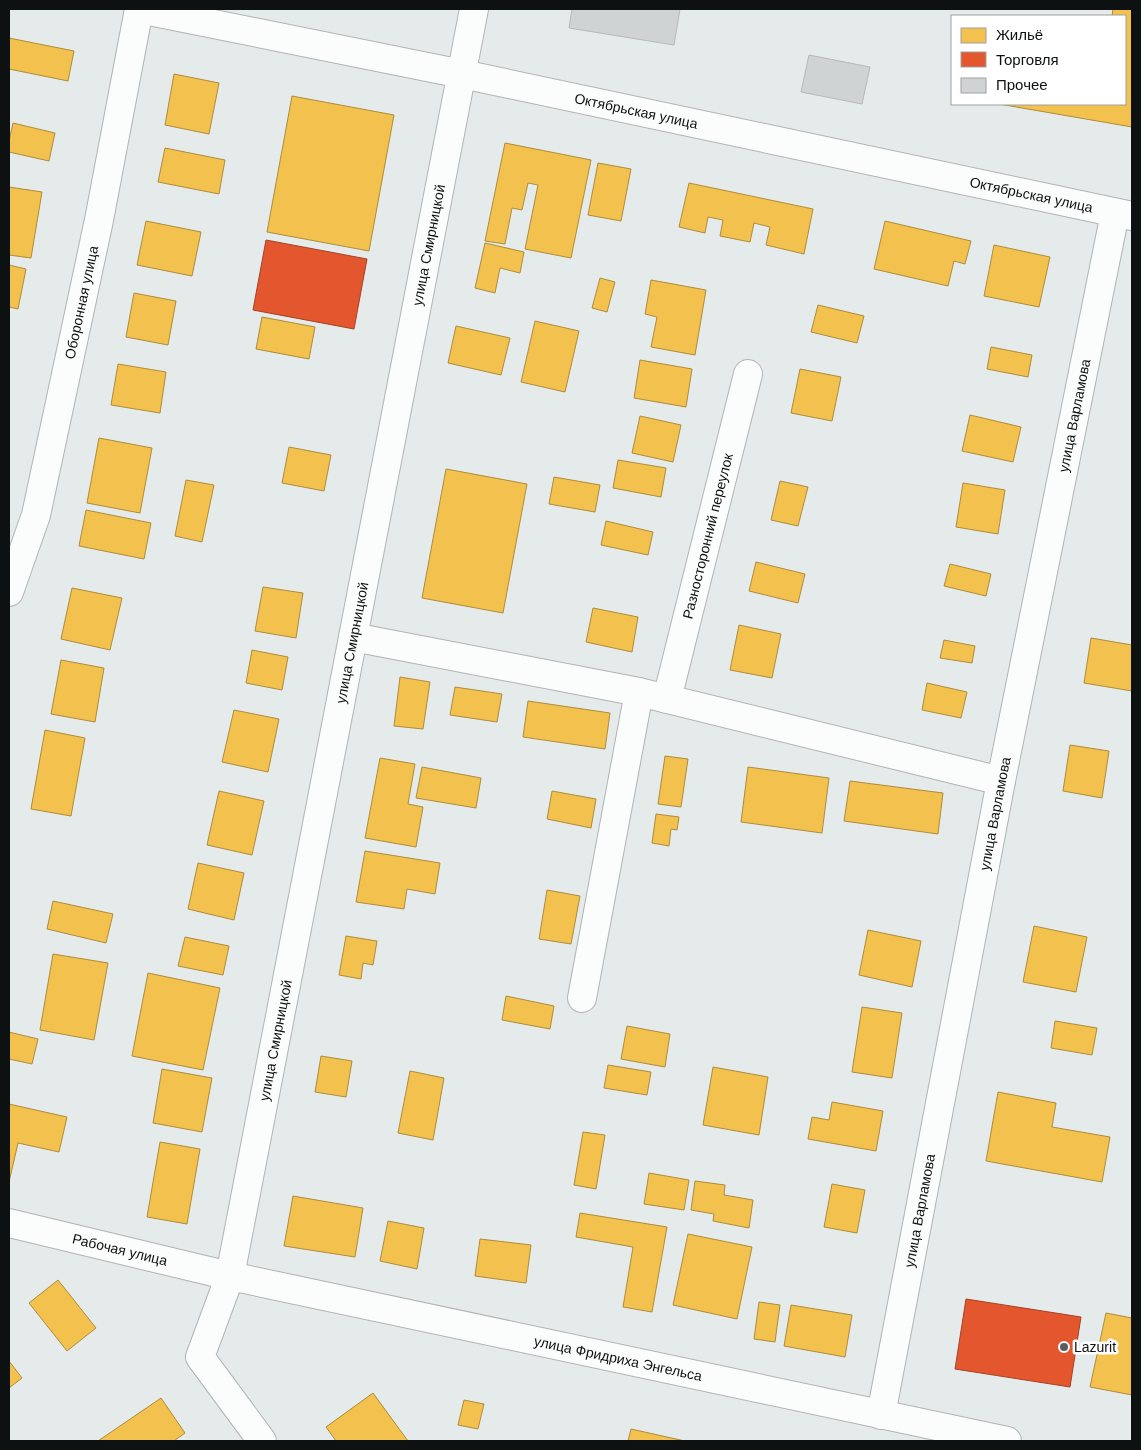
<svg xmlns="http://www.w3.org/2000/svg" width="1141" height="1450" viewBox="0 0 1141 1450" font-family="Helvetica,sans-serif">
	<style>
		.homes { fill: #f2c14e; stroke: #ae8c3c }
		.shops { fill: #e4572e; stroke: #a44225 }
		.building { fill: #d0d3d4; stroke: #b5b9ba }
		.lines { fill: none; stroke-linecap: round; stroke-linejoin: round }
		.street-casing { stroke: #b0b4b5; stroke-width: 30 }
		.secondary-casing { stroke: #b0b4b5; stroke-width: 30 }
		.primary-casing { stroke: #b0b4b5; stroke-width: 30 }
		.street { stroke: #fbfcfc; stroke-width: 28 }
		.secondary { stroke: #fbfcfc; stroke-width: 28 }
		.primary { stroke: #fbfcfc; stroke-width: 28 }
		.poi-dot { fill: #595d5d; stroke: #fff; stroke-width: 2 }
		.labels { text-anchor: middle; stroke-width: 5; stroke-linejoin: round; paint-order: stroke }
		.street-label { font-size: 14px; fill: #0e1111; stroke: #fff }
		.poi-label { font-size: 14px; fill: #0e1111; stroke: #fff; text-anchor: start }
	</style>
	<rect width="100%" height="100%" fill="#e5eaea"/>
	<path class="homes" d="M 1113,9 L 1132,9 L 1132,127 L 999,104 L 1125,104 L 1125,16 L 1112,16 Z
		M 9,38 L 74,51 L 68,81 L 9,69 Z
		M 174,74 L 219,83 L 209,134 L 165,125 Z
		M 292,96 L 394,115 L 369,251 L 267,232 Z
		M 13,123 L 55,133 L 49,161 L 9,152 L 9,141 Z
		M 505,143 L 591,160 L 571,258 L 525,249 L 538,185 L 528,183 L 522,210 L 512,208 L 505,244 L 485,241 Z
		M 165,148 L 225,160 L 219,194 L 158,182 Z
		M 598,163 L 631,169 L 621,221 L 588,215 Z
		M 689,183 L 813,209 L 804,254 L 766,245 L 770,227 L 754,223 L 750,242 L 720,236 L 723,220 L 708,217 L 705,233 L 679,227 Z
		M 9,187 L 42,192 L 31,258 L 9,255 Z
		M 146,221 L 201,232 L 192,276 L 137,265 Z
		M 885,221 L 971,241 L 965,264 L 954,261 L 948,286 L 874,269 Z
		M 485,243 L 524,252 L 520,273 L 500,268 L 495,293 L 475,288 Z
		M 994,245 L 1050,257 L 1039,307 L 984,296 Z
		M 9,265 L 26,269 L 18,309 L 9,307 Z
		M 600,278 L 615,282 L 607,312 L 592,308 Z
		M 651,280 L 706,290 L 695,355 L 651,347 L 657,317 L 645,314 Z
		M 134,293 L 176,301 L 168,345 L 126,337 Z
		M 818,305 L 864,316 L 857,343 L 811,332 Z
		M 262,317 L 315,327 L 309,359 L 256,349 Z
		M 535,321 L 579,331 L 565,392 L 521,382 Z
		M 456,326 L 510,338 L 501,375 L 448,363 Z
		M 991,347 L 1032,355 L 1028,377 L 987,369 Z
		M 640,360 L 692,369 L 686,407 L 634,398 Z
		M 118,364 L 166,372 L 160,413 L 111,405 Z
		M 800,369 L 841,377 L 832,421 L 791,413 Z
		M 970,415 L 1021,427 L 1013,462 L 962,451 Z
		M 640,416 L 681,425 L 673,462 L 632,453 Z
		M 99,438 L 152,448 L 140,513 L 87,503 Z
		M 289,447 L 331,455 L 324,491 L 282,483 Z
		M 618,460 L 666,468 L 661,497 L 613,488 Z
		M 446,469 L 527,484 L 503,613 L 422,598 Z
		M 554,477 L 600,485 L 595,512 L 549,504 Z
		M 186,480 L 214,485 L 202,542 L 175,536 Z
		M 780,481 L 808,487 L 798,526 L 771,520 Z
		M 963,483 L 1005,490 L 998,534 L 956,527 Z
		M 86,510 L 151,523 L 144,559 L 79,546 Z
		M 606,521 L 653,532 L 648,555 L 601,545 Z
		M 756,562 L 805,574 L 798,603 L 749,591 Z
		M 950,564 L 991,574 L 986,596 L 944,586 Z
		M 263,587 L 303,593 L 296,638 L 255,631 Z
		M 72,588 L 122,598 L 110,650 L 61,639 Z
		M 593,608 L 638,617 L 632,652 L 586,642 Z
		M 739,625 L 781,634 L 772,678 L 730,670 Z
		M 1091,638 L 1132,645 L 1132,691 L 1084,683 Z
		M 944,640 L 975,646 L 972,663 L 940,658 Z
		M 252,650 L 288,657 L 282,690 L 246,683 Z
		M 61,660 L 104,668 L 95,722 L 51,714 Z
		M 400,677 L 430,682 L 423,729 L 394,726 Z
		M 927,683 L 967,692 L 961,718 L 922,710 Z
		M 455,687 L 502,694 L 497,722 L 450,715 Z
		M 528,701 L 610,713 L 605,749 L 523,737 Z
		M 234,710 L 279,719 L 268,772 L 222,762 Z
		M 45,730 L 85,738 L 71,816 L 31,809 Z
		M 1070,745 L 1109,751 L 1102,798 L 1063,791 Z
		M 665,756 L 688,759 L 681,807 L 658,804 Z
		M 380,758 L 415,764 L 408,804 L 423,807 L 416,847 L 365,838 Z
		M 422,767 L 481,778 L 476,808 L 416,798 Z
		M 748,767 L 829,778 L 822,833 L 741,822 Z
		M 850,781 L 943,793 L 938,834 L 844,821 Z
		M 219,791 L 264,801 L 252,855 L 207,845 Z
		M 552,791 L 596,799 L 591,828 L 547,819 Z
		M 656,814 L 679,817 L 677,830 L 671,829 L 669,846 L 652,843 Z
		M 365,851 L 440,863 L 435,894 L 407,889 L 404,909 L 356,902 Z
		M 198,863 L 244,873 L 234,920 L 188,909 Z
		M 547,890 L 580,896 L 571,944 L 539,939 Z
		M 53,901 L 113,914 L 106,943 L 47,929 Z
		M 1034,926 L 1087,937 L 1076,992 L 1023,982 Z
		M 868,930 L 921,941 L 912,987 L 859,975 Z
		M 346,936 L 377,941 L 373,965 L 363,963 L 361,979 L 339,975 Z
		M 185,937 L 229,946 L 223,975 L 178,966 Z
		M 53,954 L 108,963 L 94,1040 L 40,1030 Z
		M 148,973 L 220,988 L 203,1070 L 132,1056 Z
		M 506,996 L 554,1006 L 550,1029 L 502,1020 Z
		M 862,1007 L 902,1013 L 892,1078 L 852,1072 Z
		M 1055,1021 L 1097,1028 L 1092,1055 L 1051,1048 Z
		M 627,1026 L 670,1034 L 665,1067 L 621,1059 Z
		M 9,1032 L 38,1039 L 32,1064 L 9,1059 Z
		M 321,1056 L 352,1061 L 346,1097 L 315,1092 Z
		M 608,1065 L 651,1072 L 647,1095 L 604,1088 Z
		M 713,1067 L 768,1077 L 759,1135 L 703,1125 Z
		M 162,1069 L 212,1078 L 202,1132 L 153,1123 Z
		M 410,1071 L 444,1078 L 433,1140 L 398,1133 Z
		M 998,1092 L 1056,1103 L 1052,1127 L 1110,1137 L 1102,1182 L 986,1161 Z
		M 832,1102 L 883,1111 L 876,1151 L 808,1139 L 812,1117 L 829,1120 Z
		M 9,1104 L 67,1117 L 59,1152 L 18,1143 L 9,1182 Z
		M 583,1132 L 605,1135 L 596,1189 L 574,1185 Z
		M 160,1142 L 200,1149 L 187,1224 L 147,1217 Z
		M 649,1173 L 689,1180 L 684,1210 L 644,1204 Z
		M 695,1181 L 725,1185 L 724,1195 L 753,1200 L 749,1228 L 713,1221 L 714,1214 L 691,1210 Z
		M 832,1184 L 865,1190 L 857,1233 L 824,1227 Z
		M 293,1196 L 363,1208 L 355,1257 L 284,1246 Z
		M 580,1213 L 667,1227 L 652,1312 L 623,1307 L 633,1247 L 576,1237 Z
		M 388,1221 L 424,1228 L 417,1269 L 380,1261 Z
		M 688,1234 L 752,1247 L 737,1319 L 673,1305 Z
		M 480,1239 L 531,1245 L 526,1283 L 475,1276 Z
		M 58,1280 L 96,1328 L 67,1351 L 29,1303 Z
		M 759,1302 L 780,1305 L 775,1342 L 754,1339 Z
		M 791,1305 L 852,1315 L 845,1357 L 784,1346 Z
		M 1106,1313 L 1132,1318 L 1132,1395 L 1090,1387 Z
		M 9,1361 L 22,1378 L 9,1388 Z
		M 373,1393 L 408,1441 L 336,1441 L 326,1427 Z
		M 161,1398 L 185,1433 L 174,1441 L 98,1441 Z
		M 464,1400 L 484,1404 L 478,1429 L 458,1425 Z
		M 631,1429 L 685,1441 L 628,1441 Z"/>
	<path class="shops" d="M 266,240 L 367,259 L 354,329 L 253,310 Z
		M 966,1299 L 1081,1317 L 1070,1387 L 955,1369 Z"/>
	<path class="building" d="M 572,9 L 680,9 L 674,45 L 569,28 Z
		M 809,55 L 870,67 L 862,104 L 801,92 Z"/>
	<g class="lines">
		<defs>
			<g id="street">
				<path d="M 139,9 L 462,74"/>
				<path id="s1" d="M 9,592 L 36,515 L 99,220 L 139,9"/>
				<path d="M 353,637 L 639,692 L 1001,781"/>
				<path id="s2" d="M 667,699 L 748,374"/>
				<path d="M 582,998 L 639,692"/>
				<path id="s3" d="M 881,1415 L 1001,781 L 1115,213"/>
			</g>
			<g id="secondary">
				<path id="s4" d="M 462,74 L 1132,216"/>
				<path d="M 230,1276 L 200,1357 L 262,1441"/>
			</g>
			<g id="primary">
				<path id="s5" d="M 9,1223 L 230,1276 L 1007,1441"/>
				<path id="s6" d="M 230,1276 L 474,9"/>
			</g>
		</defs>
		<use href="#street" class="street-casing"/>
		<use href="#secondary" class="secondary-casing"/>
		<use href="#primary" class="primary-casing"/>
		<use href="#street" class="street"/>
		<use href="#secondary" class="secondary"/>
		<use href="#primary" class="primary"/>
	</g>
	<circle class="poi-dot" cx="1064" cy="1347" r="5"/>
	<g class="labels">
		<g class="street-label">
			<text dy="5" stroke="none"><textPath href="#s4" startOffset="178">Октябрьская улица</textPath></text>
			<text dy="5" stroke="none"><textPath href="#s4" startOffset="582">Октябрьская улица</textPath></text>
			<text dy="5" stroke="none"><textPath href="#s6" startOffset="1050">улица Смирницкой</textPath></text>
			<text dy="5" stroke="none"><textPath href="#s1" startOffset="299">Оборонная улица</textPath></text>
			<text dy="5" stroke="none"><textPath href="#s3" startOffset="1018">улица Варламова</textPath></text>
			<text dy="5" stroke="none"><textPath href="#s2" startOffset="168">Разносторонний переулок</textPath></text>
			<text dy="5" stroke="none"><textPath href="#s6" startOffset="645">улица Смирницкой</textPath></text>
			<text dy="5" stroke="none"><textPath href="#s3" startOffset="612">улица Варламова</textPath></text>
			<text dy="5" stroke="none"><textPath href="#s6" startOffset="240">улица Смирницкой</textPath></text>
			<text dy="5" stroke="none"><textPath href="#s3" startOffset="208">улица Варламова</textPath></text>
			<text dy="5" stroke="none"><textPath href="#s5" startOffset="114">Рабочая улица</textPath></text>
			<text dy="5" stroke="none"><textPath href="#s5" startOffset="624">улица Фридриха Энгельса</textPath></text>
		</g>
		<g class="poi-label">
			<text x="1074" y="1352">Lazurit</text>
		</g>
	</g>
	<rect width="1141" height="1450" fill="none" stroke="#0e1111" stroke-width="20"/>
	<rect x="951" y="15" width="175" height="90" fill="#ffffff" stroke="#9fa0a0"/>
	<rect x="961" y="28" width="25" height="15" fill="#f2c14e" stroke="#9fa0a0"/>
	<text x="996" y="40" font-size="15" fill="#0e1111">Жильё</text>
	<rect x="961" y="52" width="25" height="15" fill="#e4572e" stroke="#9fa0a0"/>
	<text x="996" y="65" font-size="15" fill="#0e1111">Торговля</text>
	<rect x="961" y="78" width="25" height="15" fill="#d0d3d4" stroke="#9fa0a0"/>
	<text x="996" y="90" font-size="15" fill="#0e1111">Прочее</text>
</svg>
